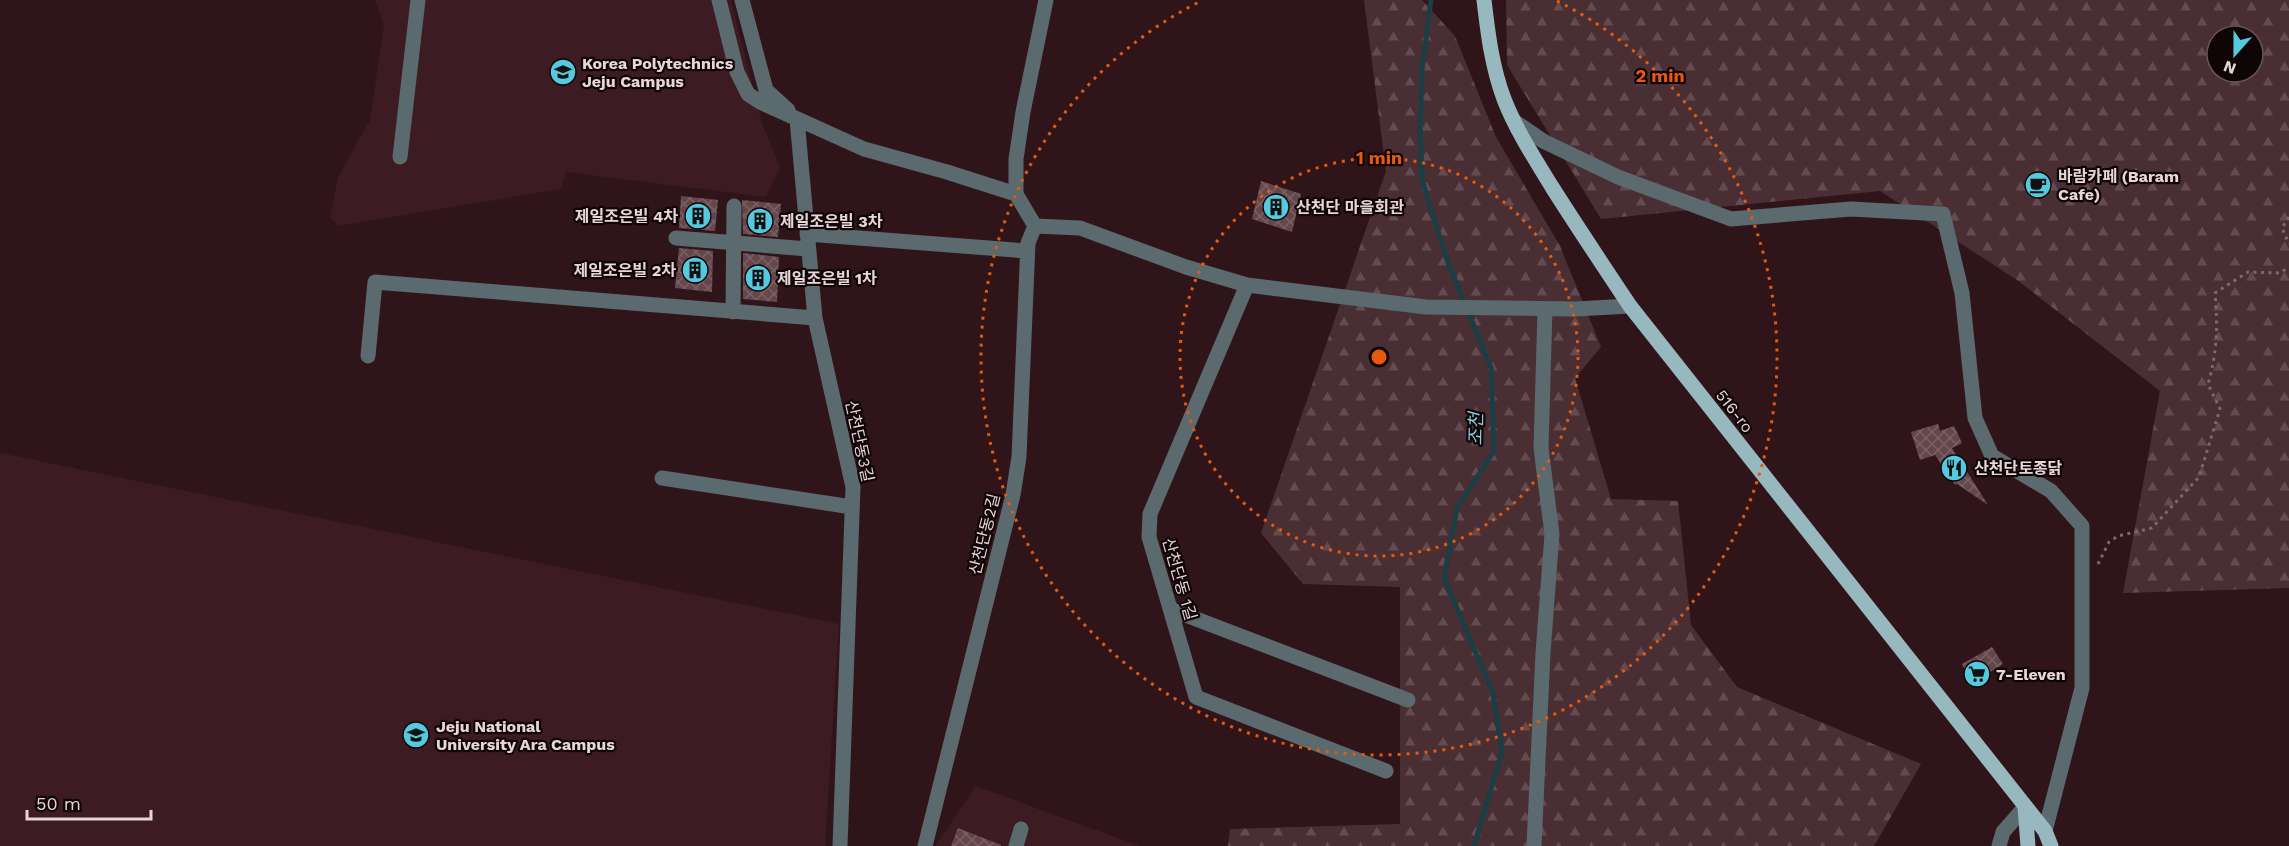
<svg xmlns="http://www.w3.org/2000/svg" width="2289" height="846" viewBox="0 0 2289 846" font-family="'Work Sans','Noto Sans KR',sans-serif">
	<style>
		.built { fill: #3c1b23 }
		.forest { fill: url(#forest-firs); fill-rule: evenodd }
		.lines { fill: none; stroke-linecap: round; stroke-linejoin: round }
		.stream { stroke: #1b3e45; stroke-width: 5 }
		.building { fill: url(#building-cross-hatch) }
		.path { stroke: #7f686c; stroke-width: 3; stroke-dasharray: 3 4.5; stroke-linecap: butt }
		.minor { stroke: #5b6a6e; stroke-width: 15 }
		.major { stroke: #98b8bf; stroke-width: 15 }
		.ring { fill: none; stroke: #e8590c; stroke-width: 3; stroke-dasharray: 3 6 }
		.labels { text-anchor: middle; stroke-width: 4.5; stroke-linejoin: round; paint-order: stroke }
		.poi-label { font-size: 16px; font-weight: bold; fill: #e8d5d8; stroke: #0f0507; text-anchor: start }
		.street-label { font-size: 16px; fill: #e8d5d8; stroke: #0f0507 }
		.water-label { font-size: 18px; font-style: italic; fill: #88cedc; stroke: #0f0507 }
		.centre { fill: #e8590c; stroke: #0f0507; stroke-width: 3 }
		.ring-label { font-size: 18px; text-anchor: middle; font-weight: bold; fill: #e8590c; stroke: #0f0507; stroke-width: 4.5; stroke-linejoin: round; paint-order: stroke }
	</style>
	<defs>
		<pattern id="forest-firs" width="22" height="20" patternUnits="userSpaceOnUse" patternTransform="scale(1.5)"><rect width="22" height="20" fill="#492e33"/><path d="M5 1l3.5 6h-7zM16 11l3.5 6h-7z" fill="#634b50"/></pattern>
		<pattern id="building-cross-hatch" width="8" height="8" patternUnits="userSpaceOnUse" patternTransform="scale(1.5)"><rect width="8" height="8" fill="#64464b"/><path d="M0 0l8 8M0 8l8-8" fill="none" stroke="#7a6064"/></pattern>
	</defs>
	<rect width="100%" height="100%" fill="#2f151a"/>
	<path class="built" d="M 375,0 L 731,0 L 762,123 L 780,167 L 766,197 L 566,172 L 561,189 L 338,226 L 330,217 L 338,177 L 370,120 L 384,25 Z
		M 0,453 L 839,624 L 825,846 L 0,846 Z
		M 976,786 L 1140,846 L 935,846 Z"/>
	<path class="forest" d="M 1364,0 L 1422,0 L 1455,36 L 1496,137 L 1560,246 L 1601,347 L 1575,378 L 1611,499 L 1678,501 L 1691,625 L 1737,687 L 1921,764 L 1874,846 L 1228,846 L 1230,829 L 1400,824 L 1400,587 L 1303,584 L 1261,533 L 1386,171 Z
		M 1506,0 L 2289,0 L 2289,588 L 2123,593 L 2160,391 L 2017,280 L 1880,191 L 1601,219 L 1507,65 ZM 2217,36 L 2253,36 L 2253,72 L 2217,72 Z"/>
	<g class="lines">
		<path class="stream" d="M 1431,0 L 1422,70 L 1420,127 L 1422,180 L 1447,260 L 1491,368 L 1494,451 L 1457,508 L 1444,578 L 1493,693 L 1502,752 L 1474,846"/>
	</g>
	<path class="building" d="M 1261,181 L 1301,194 L 1292,232 L 1252,219 Z
		M 681,196 L 718,200 L 715,231 L 679,228 Z
		M 742,200 L 781,204 L 778,237 L 743,234 Z
		M 679,248 L 713,251 L 712,292 L 675,288 Z
		M 743,253 L 779,257 L 777,302 L 743,299 Z
		M 1938,424 L 1940,431 L 1954,426 L 1962,443 L 1952,448 L 1988,505 L 1957,484 L 1955,485 L 1935,455 L 1920,460 L 1911,432 Z
		M 1992,647 L 2003,664 L 1972,683 L 1962,664 Z
		M 958,828 L 1001,845 L 1001,846 L 951,846 Z"/>
	<g class="lines">
		<path class="path" d="M 2289,217 L 2282,228 L 2289,244
			M 2098,564 L 2109,542 L 2118,536 L 2152,528 L 2199,477 L 2220,409 L 2208,384 C 2217,354 2218,325 2215,293 L 2248,272 L 2280,273 L 2289,267"/>
		<path class="minor" d="M 719,0 L 737,72 L 748,94 L 760,102 L 864,149 L 947,172 L 1016,194
			M 742,0 L 766,90 L 788,110
			M 797,119 L 815,318 L 853,487 L 840,846
			M 1514,121 L 1543,141 L 1618,177 L 1731,219 L 1851,209 L 1943,214 L 1962,293 L 1975,418 L 1992,456 L 2051,491 L 2082,526 L 2082,688 L 2045,831
			M 400,157 L 418,0
			M 1035,226 L 1080,228 L 1186,267 L 1247,285 L 1426,307 L 1575,309 L 1630,306
			M 1035,226 L 1016,194 L 1016,159 L 1023,112 L 1046,0
			M 807,234 L 1027,251
			M 676,238 L 808,249
			M 1247,285 L 1150,514 L 1149,537 L 1196,697 L 1386,771
			M 733,312 L 734,206
			M 368,356 L 375,282 L 815,318
			M 662,478 L 852,507
			M 1170,609 L 1408,700
			M 925,846 L 1013,495 L 1019,457 L 1028,243 L 1035,226
			M 1016,846 L 1021,829
			M 1534,846 L 1543,653 L 1552,534 L 1541,448 L 1545,309
			M 1999,846 L 2003,832 L 2025,807"/>
		<path class="major" d="M 1484,0 C 1488,34 1492,67 1504,99 C 1516,130 1535,159 1552,187 C 1578,228 1604,267 1630,306 L 2045,831 L 2051,846
			M 2025,807 L 2028,846"/>
	</g>
	<g class="ring">
		<circle cx="1379" cy="357" r="199"/>
		<path d="M1557 1A398 398 0 1 1 1201 1"/>
	</g>
	<defs>
		<symbol id="university-disc" viewBox="-11 -11 22 22"><circle r="9.5" fill="#55cadf" stroke="#0f0507"/><path d="M0-5L7-2L0 1L-7-2ZM-4 1L0 2.5L4 1V4Q0 6-4 4Z" fill="#111"/></symbol>
		<symbol id="cafe-disc" viewBox="-11 -11 22 22"><circle r="9.5" fill="#55cadf" stroke="#0f0507"/><path d="M-5.5-4.5H6V0H3Q3 3.5 0 3.5H-2.5Q-5.5 3.5-5.5 0ZM3-3.2v2h1.7v-2ZM-6 4.5H4V6H-6Z" fill="#111"/></symbol>
		<symbol id="building-disc" viewBox="-11 -11 22 22"><circle r="9.5" fill="#55cadf" stroke="#0f0507"/><path d="M-4-6H4V6H1V3H-1V6H-4ZM-2.5-4.3h1.7v1.8h-1.7ZM.8-4.3h1.7v1.8H.8ZM-2.5-1h1.7V.8h-1.7ZM.8-1h1.7V.8H.8Z" fill="#111"/></symbol>
		<symbol id="restaurant-disc" viewBox="-11 -11 22 22"><circle r="9.5" fill="#55cadf" stroke="#0f0507"/><path d="M-5-6h1v4h1v-4h1v4h1v-4h1v5L-1.5 .5V6h-2V.5L-5-1ZM5-6V6H3V1.5H1.5Q1.5-4 5-6Z" fill="#111"/></symbol>
		<symbol id="supermarket-disc" viewBox="-11 -11 22 22"><circle r="9.5" fill="#55cadf" stroke="#0f0507"/><path d="M-6-5.5h2.5l.6 2H6L4.5 2H-2.5L-4.4-4H-6ZM-1.5 3.2a1.3 1.3 0 1 0 .1 0ZM3 3.2a1.3 1.3 0 1 0 .1 0Z" fill="#111"/></symbol>
	</defs>
	<g fill-rule="evenodd">
		<use href="#university-disc" x="548" y="57" width="30" height="30"/>
		<use href="#cafe-disc" x="2023" y="170" width="30" height="30"/>
		<use href="#building-disc" x="1261" y="192" width="30" height="30"/>
		<use href="#building-disc" x="683" y="201" width="30" height="30"/>
		<use href="#building-disc" x="745" y="206" width="30" height="30"/>
		<use href="#building-disc" x="680" y="255" width="30" height="30"/>
		<use href="#building-disc" x="743" y="263" width="30" height="30"/>
		<use href="#restaurant-disc" x="1939" y="453" width="30" height="30"/>
		<use href="#supermarket-disc" x="1962" y="659" width="30" height="30"/>
		<use href="#university-disc" x="401" y="720" width="30" height="30"/>
	</g>
	<g class="labels">
		<g class="poi-label">
			<text x="582" y="69">Korea Polytechnics<tspan x="582" dy="18">Jeju Campus</tspan></text>
			<text x="2058" y="182">바람카페 (Baram<tspan x="2058" dy="18">Cafe)</tspan></text>
			<text x="1296" y="213">산천단 마을회관</text>
			<text x="678" y="222" text-anchor="end">제일조은빌 4차</text>
			<text x="780" y="227">제일조은빌 3차</text>
			<text x="676" y="276" text-anchor="end">제일조은빌 2차</text>
			<text x="777" y="284">제일조은빌 1차</text>
			<text x="1974" y="474">산천단토종닭</text>
			<text x="1996" y="680">7-Eleven</text>
			<text x="436" y="732">Jeju National<tspan x="436" dy="18">University Ara Campus</tspan></text>
		</g>
		<g class="street-label">
			<text transform="translate(1735 411) rotate(52)" y="6">516-ro</text>
			<text transform="translate(860 441) rotate(78)" y="6">산천단동3길</text>
			<text transform="translate(984 534) rotate(-76)" y="6">산천단동2길</text>
			<text transform="translate(1180 579) rotate(74)" y="6">산천단동 1길</text>
		</g>
		<g class="water-label">
			<text transform="translate(1476 429) rotate(-89)" y="6">조천</text>
		</g>
	</g>
	<circle cx="1379" cy="357" r="9" class="centre"/>
	<g class="ring-label">
		<text x="1660" y="82">2 min</text>
		<text x="1379" y="164">1 min</text>
	</g>
	<g transform="translate(2235 54) rotate(201)"><circle r="28" fill="#0f0507" stroke="#66585b" stroke-width="1.5"/>
	<path d="M0-4.5L10 22L0 15L-10 22Z" fill="#55cadf"/>
	<text y="-9" font-size="16" font-weight="bold" text-anchor="middle" fill="#e8d5d8">N</text>
	</g>
	<path d="M27 810v9h124v-9" fill="none" stroke="#e8d5d8" stroke-width="3"/>
	<text x="36" y="810" font-size="18" fill="#e8d5d8" stroke="#0f0507" stroke-width="4.5" paint-order="stroke">50 m</text>
</svg>
